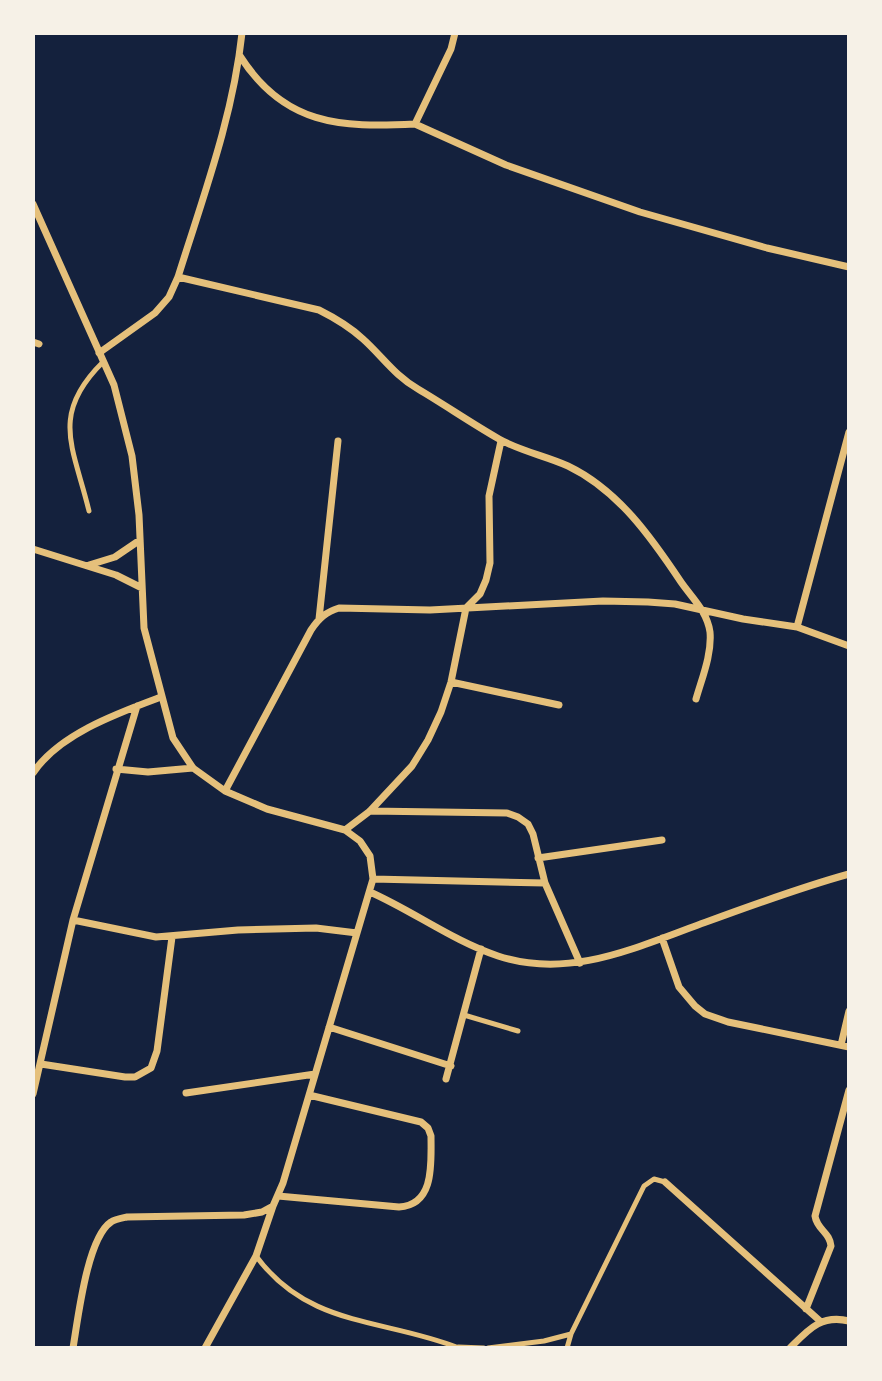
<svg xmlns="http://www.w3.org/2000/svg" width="882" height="1381" viewBox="0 0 882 1381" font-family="Poppins,sans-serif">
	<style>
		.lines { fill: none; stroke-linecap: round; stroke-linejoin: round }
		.service { stroke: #e5c07b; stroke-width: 5 }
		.minor { stroke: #e5c07b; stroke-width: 7 }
	</style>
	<rect width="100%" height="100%" fill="#14213d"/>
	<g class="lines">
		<path class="service" d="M 89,511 C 74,448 49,415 103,362
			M 464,1015 L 518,1031
			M 256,1256 C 309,1328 383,1318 459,1348
			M 458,1347 L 484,1348
			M 488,1348 L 544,1341 L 571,1334
			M 567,1348 L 571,1334 L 644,1186 L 654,1179 L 665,1182"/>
		<path class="minor" d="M 240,56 C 284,125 340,128 415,124 L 451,49 L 455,33
			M 415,124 L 506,165 L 640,212 L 767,248 L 849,267
			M 33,204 L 114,385 L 132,456 L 139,515 L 144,628 L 173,738 L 193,768 L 225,791 L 267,809 L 345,830 L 360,841 L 370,856 L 373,879 L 283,1183 L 273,1206 L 262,1212 L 244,1215 L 127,1217 C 122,1218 115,1219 111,1222 C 87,1238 78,1319 73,1348
			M 178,277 L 319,310 C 335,318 350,327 363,339 C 382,356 395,376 418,389 C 445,405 471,423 499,439 C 520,451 546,456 568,466 C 618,490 651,537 681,582 C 692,598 707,611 710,632 C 712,654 702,678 696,699
			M 33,342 L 39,344
			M 99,353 L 155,313 L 169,297 L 178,277 C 203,197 233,117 242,33
			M 33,549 L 116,575 L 142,588
			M 89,565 L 115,557 L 140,540
			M 319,619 L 338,441
			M 797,627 L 849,432
			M 451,682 L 559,705
			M 116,769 L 148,772 L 193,768
			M 33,773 C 59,734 118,713 161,697
			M 225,791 L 311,630 C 319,618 326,612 339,608 L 430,610 L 603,601 L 648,602 L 675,604 L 743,619 L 797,627 L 849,646
			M 370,811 L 507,813 L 518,817 L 528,824 L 533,834 L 545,883 L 580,963
			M 345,830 L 370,811 L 412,766 L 428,740 L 441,712 L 451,682 L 466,608 L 480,594 L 486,580 L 490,563 L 489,496 L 501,441
			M 538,858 L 662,840
			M 373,879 L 545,883
			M 370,892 C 413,911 453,941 498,956 C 568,979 632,949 698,925 C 747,907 798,888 849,874
			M 73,920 L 156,937 L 238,930 L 316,928 L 357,933
			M 662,938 L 679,987 L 695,1006 L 705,1014 L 728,1022 L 849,1047
			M 329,1027 L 451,1066
			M 841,1045 L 849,1011
			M 41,1064 L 125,1077 L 135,1077 L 151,1068 L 157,1051 L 172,937
			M 446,1079 L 481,949
			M 186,1093 L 315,1074
			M 33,1094 L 73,920 L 137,706
			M 665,1182 L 820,1321
			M 278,1196 L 399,1207 C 435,1205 431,1163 431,1136 L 428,1128 L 421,1122 L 309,1095
			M 806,1309 L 831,1246 C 830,1232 817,1230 815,1216 L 849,1090
			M 205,1348 L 256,1256 L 273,1206
			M 790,1348 C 808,1330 821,1314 849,1321"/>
	</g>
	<rect width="882" height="1381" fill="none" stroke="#f6f1e7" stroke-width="70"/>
</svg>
